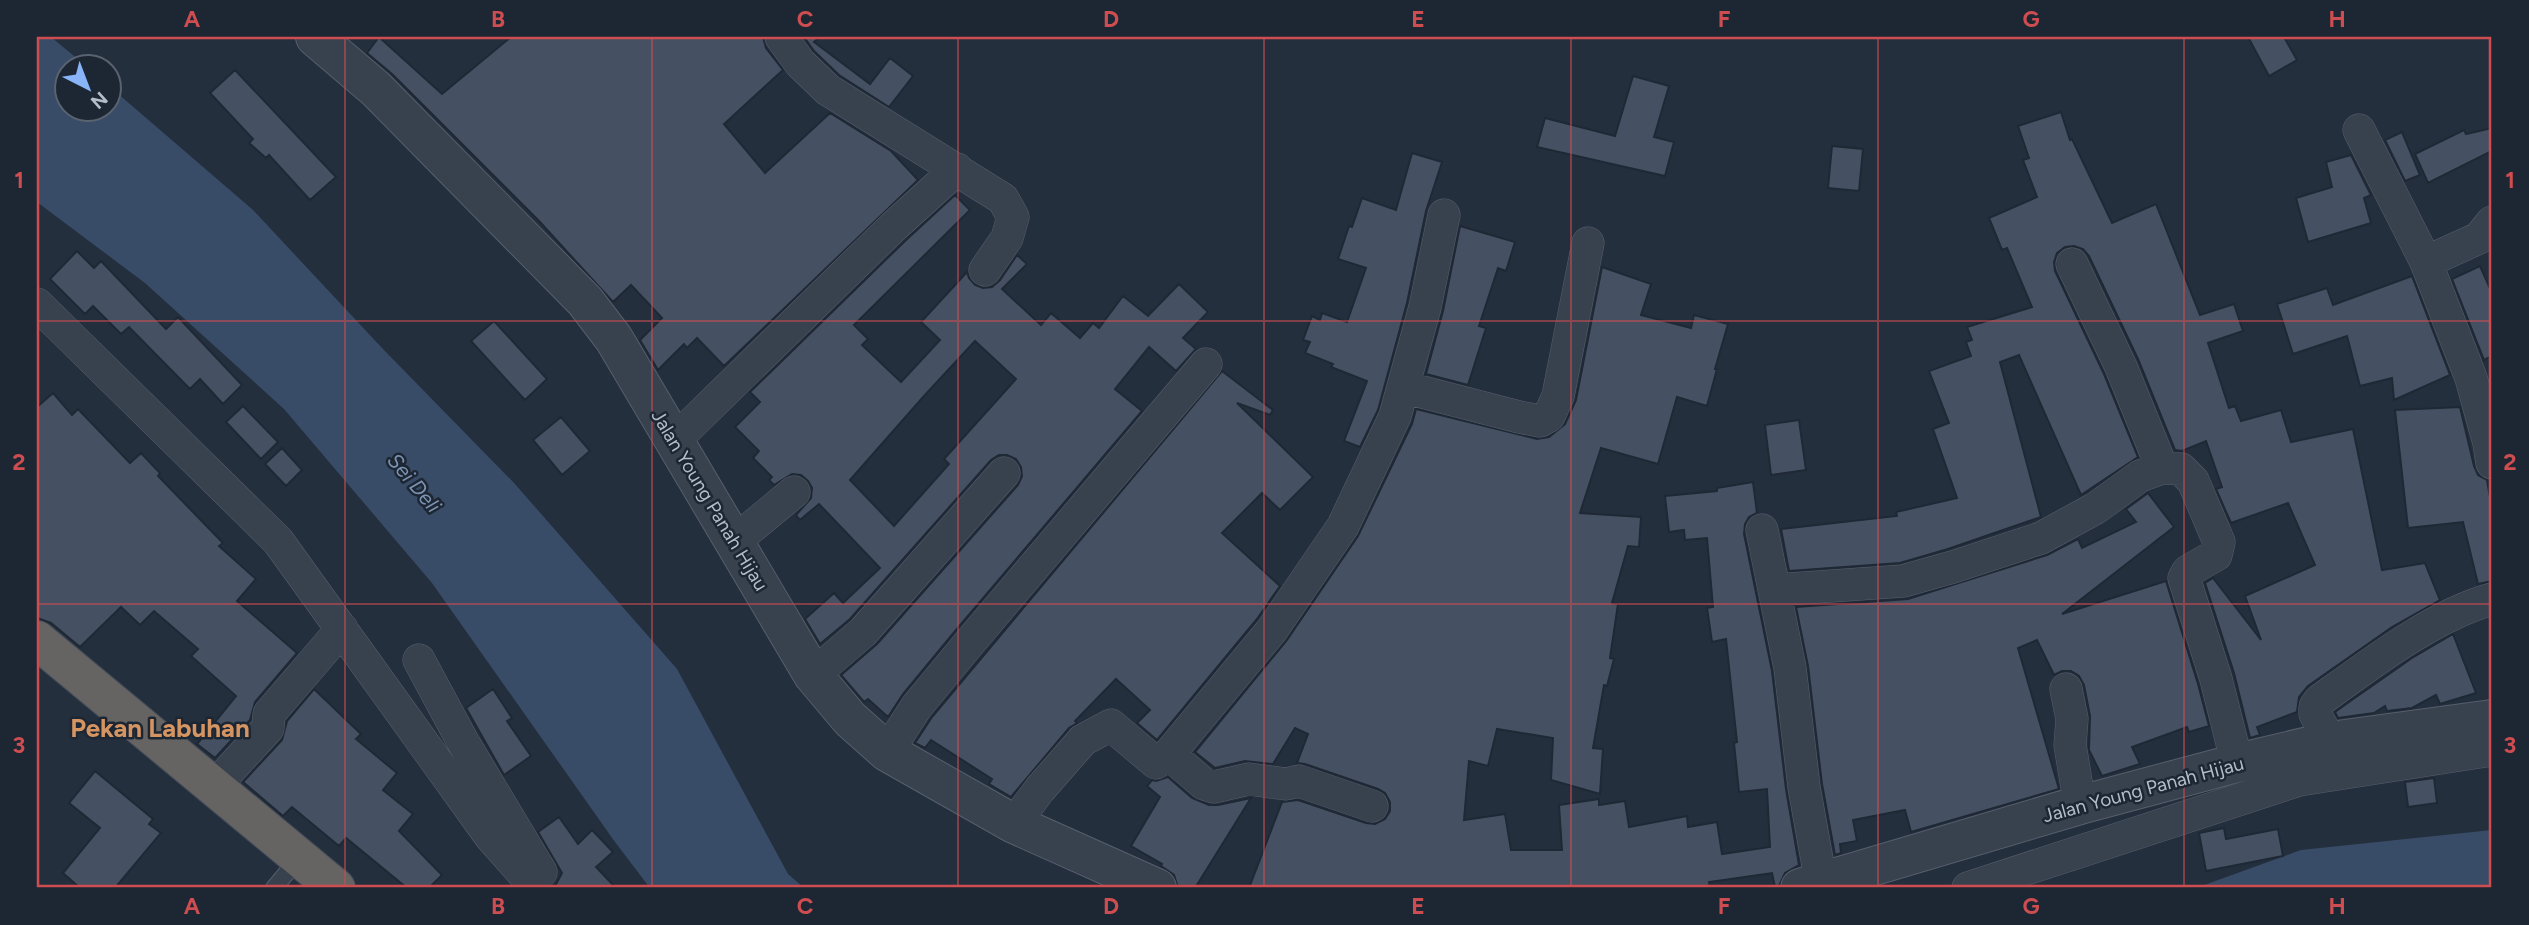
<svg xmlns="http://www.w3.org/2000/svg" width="2529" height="925" viewBox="0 0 2529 925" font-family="Figtree,sans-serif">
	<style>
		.water { fill: #394c67 }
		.building { fill: #455162; stroke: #1f2835; stroke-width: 2; fill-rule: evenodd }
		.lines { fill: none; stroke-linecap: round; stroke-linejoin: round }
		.service-casing { stroke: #565f6c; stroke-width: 18 }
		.minor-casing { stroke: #565f6c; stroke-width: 33 }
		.tertiary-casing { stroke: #565f6c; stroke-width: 40 }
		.trunk-casing { stroke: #434c59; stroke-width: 40 }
		.service { stroke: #38414e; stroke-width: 16 }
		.minor { stroke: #38414e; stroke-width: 32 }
		.tertiary { stroke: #38414e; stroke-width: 38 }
		.trunk { stroke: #656462; stroke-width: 38 }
		.grid { fill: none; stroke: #ce4d50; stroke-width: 2; stroke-opacity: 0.55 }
		.labels { text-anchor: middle; stroke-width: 5; stroke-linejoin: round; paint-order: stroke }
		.street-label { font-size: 19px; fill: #b4bcc9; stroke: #1d2633 }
		.water-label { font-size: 21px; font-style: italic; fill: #7c92b1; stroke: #1d2633 }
		.district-label { font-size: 26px; font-weight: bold; fill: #d59563; stroke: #1d2633 }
		.neatline { fill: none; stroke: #ce4d50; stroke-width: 2.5 }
		.grid-label { font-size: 23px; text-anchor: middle; font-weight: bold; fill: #ce4d50 }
	</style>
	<rect width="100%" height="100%" fill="#242f3e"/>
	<path class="water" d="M 37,37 L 51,37 L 86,66 L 66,66 L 66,108 L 108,108 L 109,86 L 253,210 L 382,348 L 514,483 L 677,669 L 788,874 L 804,888 L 650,888 L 615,842 L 432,583 L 284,409 L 145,283 L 37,202 Z
		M 2492,830 L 2492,888 L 2196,888 L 2301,850 Z"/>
	<path class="building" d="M 379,37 L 442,94 L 511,37 L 763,37 L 766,48 L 783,70 L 724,124 L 765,173 L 830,113 L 891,151 L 918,180 L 724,366 L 697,338 L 687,348 L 684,344 L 658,370 L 640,340 L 662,318 L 631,285 L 613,302 L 540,222 L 392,74 L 367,53 Z
		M 804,37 L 820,37 L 814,42 L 870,84 L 890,58 L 913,76 L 889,107 L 839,75 L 814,51 Z
		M 2248,37 L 2284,37 L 2297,60 L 2269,76 Z
		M 235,70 L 336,177 L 310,200 L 269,155 L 266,158 L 249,143 L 253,139 L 210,93 Z
		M 1633,76 L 1669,86 L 1654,137 L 1674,142 L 1665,176 L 1537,147 L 1545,118 L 1615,136 Z
		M 2061,112 L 2070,140 L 2072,139 L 2112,223 L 2156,204 L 2200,315 L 2234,304 L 2243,331 L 2208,343 L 2229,408 L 2235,406 L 2241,421 L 2281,410 L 2291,442 L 2353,429 L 2382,570 L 2425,563 L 2440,600 L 2392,627 L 2308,686 L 2299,697 L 2297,712 L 2257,727 L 2260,735 L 2250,738 L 2234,673 L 2205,583 L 2213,578 L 2261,640 L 2245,596 L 2315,565 L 2288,503 L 2231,523 L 2216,489 L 2222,487 L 2206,441 L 2182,451 L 2175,450 L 2138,359 L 2089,256 L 2083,249 L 2074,246 L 2065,247 L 2057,253 L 2054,262 L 2055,271 L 2104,374 L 2138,457 L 2081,495 L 2019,355 L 2000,362 L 2041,517 L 1948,549 L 1900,563 L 1789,571 L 1781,529 L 1897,516 L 1896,512 L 1957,498 L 1933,429 L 1949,423 L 1929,371 L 1971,356 L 1966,342 L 1972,340 L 1967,327 L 2032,307 L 2007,248 L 2002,250 L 1989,218 L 2037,197 L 2023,160 L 2029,158 L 2018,126 Z
		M 2492,128 L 2492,151 L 2428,183 L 2415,154 L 2464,130 L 2466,134 Z
		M 2402,132 L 2420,175 L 2405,181 L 2385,140 Z
		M 1832,146 L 1863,149 L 1859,191 L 1828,188 Z
		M 1412,153 L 1442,162 L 1426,211 L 1407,303 L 1378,410 L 1360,447 L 1344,441 L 1367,381 L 1331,367 L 1333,364 L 1305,353 L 1310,342 L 1303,340 L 1312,316 L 1320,320 L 1322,313 L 1347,322 L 1366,268 L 1338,259 L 1349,226 L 1352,227 L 1362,198 L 1396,210 Z
		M 2351,155 L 2371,195 L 2364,198 L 2371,223 L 2308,242 L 2296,198 L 2332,187 L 2326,162 Z
		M 955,195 L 970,210 L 854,325 L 868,339 L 862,345 L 901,382 L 940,340 L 921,322 L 967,272 L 969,278 L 975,285 L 983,288 L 992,287 L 1000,280 L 1017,255 L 1027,264 L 1002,289 L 1041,325 L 1051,313 L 1080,338 L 1093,323 L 1099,328 L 1123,296 L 1148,316 L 1179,284 L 1208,312 L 1183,338 L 1196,349 L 1176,371 L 1149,347 L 1115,389 L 1142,411 L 956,630 L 903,694 L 888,717 L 868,699 L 864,702 L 841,675 L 877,644 L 1018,485 L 1022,476 L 1021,467 L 1016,459 L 1007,455 L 999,455 L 991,460 L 850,619 L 820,644 L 805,619 L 834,593 L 843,603 L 880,568 L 819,504 L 800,520 L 796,515 L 811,498 L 812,488 L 808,481 L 801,475 L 792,474 L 774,485 L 769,480 L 772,477 L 753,458 L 759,451 L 735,427 L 760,402 L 750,392 L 906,240 ZM 975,341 L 1016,379 L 944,459 L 949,464 L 894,526 L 850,480 L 924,396 Z
		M 1460,226 L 1515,242 L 1506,271 L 1498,268 L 1479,326 L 1486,328 L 1468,385 L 1426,374 L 1443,311 Z
		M 77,251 L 94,268 L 101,261 L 166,329 L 178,317 L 242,385 L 223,404 L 200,379 L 190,389 L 129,327 L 121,334 L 93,306 L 85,314 L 50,279 Z
		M 2480,266 L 2492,293 L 2492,356 L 2484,360 L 2452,279 Z
		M 1602,267 L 1651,284 L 1641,315 L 1691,328 L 1694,315 L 1728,324 L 1715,369 L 1717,369 L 1707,406 L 1677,397 L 1658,464 L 1601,448 L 1580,513 L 1641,517 L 1639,547 L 1628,546 L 1612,603 L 1618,604 L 1610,658 L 1614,659 L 1607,686 L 1604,685 L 1593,748 L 1603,749 L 1600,794 L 1551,780 L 1553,738 L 1497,729 L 1488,766 L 1469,761 L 1464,820 L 1505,814 L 1511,850 L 1562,850 L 1559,805 L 1599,799 L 1599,805 L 1625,801 L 1629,827 L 1687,816 L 1688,827 L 1717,822 L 1722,854 L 1770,847 L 1767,789 L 1739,792 L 1734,743 L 1737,742 L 1726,639 L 1712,642 L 1707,608 L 1713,607 L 1707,538 L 1685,540 L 1684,530 L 1669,532 L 1665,496 L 1717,491 L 1717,488 L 1753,482 L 1757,513 L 1749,517 L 1745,524 L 1744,534 L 1772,671 L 1786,789 L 1799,865 L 1785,873 L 1779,886 L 1775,887 L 1772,873 L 1709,882 L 1710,888 L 1249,888 L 1282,802 L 1298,800 L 1366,823 L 1375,824 L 1385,819 L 1390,811 L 1390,802 L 1385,793 L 1378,789 L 1305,764 L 1297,763 L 1308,734 L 1295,728 L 1273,764 L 1245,761 L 1215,768 L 1195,752 L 1287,640 L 1358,536 L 1412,424 L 1416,409 L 1537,439 L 1549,437 L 1565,424 L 1576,400 Z
		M 2412,276 L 2450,375 L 2394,400 L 2392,378 L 2360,386 L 2347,336 L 2293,354 L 2277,304 L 2327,288 L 2333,305 Z
		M 494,321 L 547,379 L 525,400 L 471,341 Z
		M 1222,371 L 1273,410 L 1270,415 L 1237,403 L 1313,477 L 1280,510 L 1262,493 L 1222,533 L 1280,586 L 1257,619 L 1157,740 L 1137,723 L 1150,710 L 1116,679 L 1075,721 L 1077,723 L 1069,728 L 1011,797 L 989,784 L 992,779 L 931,740 L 925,748 L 915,743 L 932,717 Z
		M 53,393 L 72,415 L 78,409 L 130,463 L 141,453 L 160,473 L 158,476 L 223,543 L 219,546 L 256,579 L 237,601 L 297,653 L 255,702 L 250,720 L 215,758 L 197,744 L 236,696 L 191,656 L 198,649 L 154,611 L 140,625 L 121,607 L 80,647 L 51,623 L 37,618 L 37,407 Z
		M 243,406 L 278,442 L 261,459 L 226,422 Z
		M 2460,407 L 2474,466 L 2478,475 L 2487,480 L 2492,509 L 2492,581 L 2478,584 L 2463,522 L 2408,528 L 2395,410 Z
		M 561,417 L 590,451 L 562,475 L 533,440 Z
		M 1799,420 L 1806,470 L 1771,475 L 1765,425 Z
		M 282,448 L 302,470 L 286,486 L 265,464 Z
		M 2148,493 L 2174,527 L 2062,614 L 2166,581 L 2198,684 L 2209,726 L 2189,732 L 2187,727 L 2132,747 L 2140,764 L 2102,776 L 2089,750 L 2090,716 L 2084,685 L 2079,676 L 2071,671 L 2062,671 L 2054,675 L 2037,640 L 2018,648 L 2059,789 L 1911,832 L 1905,810 L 1853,820 L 1857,841 L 1840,844 L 1841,853 L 1835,855 L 1822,784 L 1808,666 L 1796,607 L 1908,599 L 2047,555 L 2078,539 L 2082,548 L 2136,522 L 2126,509 Z
		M 2453,634 L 2476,693 L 2440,704 L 2436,695 L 2412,708 L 2387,711 L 2385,706 L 2374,713 L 2338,718 L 2335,712 L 2349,702 L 2412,658 Z
		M 314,689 L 361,734 L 356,739 L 397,773 L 383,790 L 413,814 L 399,831 L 442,875 L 429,888 L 407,888 L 346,838 L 339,846 L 292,807 L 283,816 L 243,782 L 282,740 L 287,721 Z
		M 493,689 L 512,718 L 507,721 L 531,756 L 504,775 L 466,708 Z
		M 95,771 L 153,819 L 149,824 L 161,833 L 115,888 L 80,888 L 63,873 L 100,828 L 69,803 Z
		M 1168,777 L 1192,798 L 1209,805 L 1218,805 L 1251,798 L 1195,888 L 1178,888 L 1174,875 L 1161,866 L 1162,864 L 1131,846 L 1160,797 L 1147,786 L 1152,780 L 1156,781 Z
		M 2434,778 L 2437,803 L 2408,807 L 2405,782 Z
		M 559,817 L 578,844 L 592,830 L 613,852 L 596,867 L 616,888 L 554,888 L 562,873 L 538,832 Z
		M 2224,828 L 2226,839 L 2278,829 L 2283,856 L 2206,871 L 2199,833 Z"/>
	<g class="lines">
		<defs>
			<path id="service" d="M 274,888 L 299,858"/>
			<path id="minor" d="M 781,37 L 800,63 L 828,90 L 1003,199 L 1013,217 L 1007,238 L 985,270
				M 2359,130 L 2426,262 L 2471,378 L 2489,443 L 2492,463
				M 2426,262 L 2479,238 L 2492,222
				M 2072,264 L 2121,367 L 2162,468
				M 37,304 L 278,541 L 490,836 L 536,888
				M 1403,387 L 1519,417 L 1540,421 L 1549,416 L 1558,396 L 1588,243
				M 675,440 L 893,227 L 957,169
				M 1762,530 L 1790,668 L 1804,787 L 1821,882
				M 735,541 L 794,492
				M 1775,590 L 1903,581 L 1953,567 L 2041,538 L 2096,508 L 2140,476 L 2162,468 L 2181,469 L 2193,481 L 2219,542 L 2216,555 L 2188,571 L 2184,578 L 2216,679 L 2237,763
				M 419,660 L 463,742 L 541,872
				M 813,675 L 863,632 L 1004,473
				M 2066,689 L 2072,719 L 2070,745 L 2080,805
				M 2330,741 L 2315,714 L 2315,707 L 2319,701 C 2370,664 2432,616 2492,599
				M 887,752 L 917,706 L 970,642 L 1206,364
				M 1169,754 L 1204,784 L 1214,787 L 1249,779 L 1286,784 L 1299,781 L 1372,806
				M 214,787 L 268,728 L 269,714 L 342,629
				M 1014,824 L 1040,789 L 1083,740 L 1111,725 L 1156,763 L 1169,754 L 1272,630 L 1343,526 L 1395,416 L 1425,307 L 1444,215
				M 1968,888 L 2299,780 L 2492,750"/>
			<path id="tertiary" d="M 315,37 L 376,89 L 585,301 L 614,339 L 813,675 L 850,719 L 887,752 L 1014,824 L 1157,888
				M 1800,888 L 2080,805 L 2237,763 L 2330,741 L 2492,719"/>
			<path id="trunk" d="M 37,640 L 336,888"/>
		</defs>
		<use href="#service" class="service-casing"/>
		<use href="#minor" class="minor-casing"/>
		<use href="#tertiary" class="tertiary-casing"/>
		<use href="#trunk" class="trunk-casing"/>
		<use href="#service" class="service"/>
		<use href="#minor" class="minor"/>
		<use href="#tertiary" class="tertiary"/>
		<use href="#trunk" class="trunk"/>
	</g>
	<path class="grid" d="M 345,37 L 345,888M 652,37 L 652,888M 958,37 L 958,888M 1264,37 L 1264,888M 1571,37 L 1571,888M 1878,37 L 1878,888M 2184,37 L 2184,888M 37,321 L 2492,321M 37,604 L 2492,604"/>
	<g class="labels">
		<g class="street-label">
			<text transform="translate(710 500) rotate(59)" y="7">Jalan Young Panah Hijau</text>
			<text transform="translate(2143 789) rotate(-15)" y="7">Jalan Young Panah Hijau</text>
		</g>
		<g class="water-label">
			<text transform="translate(414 483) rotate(50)" y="7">Sei Deli</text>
		</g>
		<g class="district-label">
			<text x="160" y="737">Pekan Labuhan</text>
		</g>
	</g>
	<rect width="2529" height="925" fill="none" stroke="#1d2633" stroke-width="77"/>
	<g transform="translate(88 88) rotate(138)"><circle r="33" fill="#1d2633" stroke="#59626f" stroke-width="2"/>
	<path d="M0-5L12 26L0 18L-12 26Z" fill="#8ab4f8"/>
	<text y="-10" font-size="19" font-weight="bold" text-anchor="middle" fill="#b4bcc9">N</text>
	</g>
	<rect x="38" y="38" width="2452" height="848" class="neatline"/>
	<g class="grid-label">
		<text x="192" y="27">A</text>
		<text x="498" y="27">B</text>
		<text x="805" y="27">C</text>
		<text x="1111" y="27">D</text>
		<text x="1418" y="27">E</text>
		<text x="1724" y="27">F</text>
		<text x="2031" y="27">G</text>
		<text x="2337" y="27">H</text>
		<text x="19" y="188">1</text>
		<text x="2510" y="188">1</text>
		<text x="19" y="470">2</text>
		<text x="2510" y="470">2</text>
		<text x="19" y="753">3</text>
		<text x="2510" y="753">3</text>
		<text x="192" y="914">A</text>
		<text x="498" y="914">B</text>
		<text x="805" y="914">C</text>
		<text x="1111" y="914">D</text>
		<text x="1418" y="914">E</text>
		<text x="1724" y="914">F</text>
		<text x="2031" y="914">G</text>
		<text x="2337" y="914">H</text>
	</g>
</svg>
